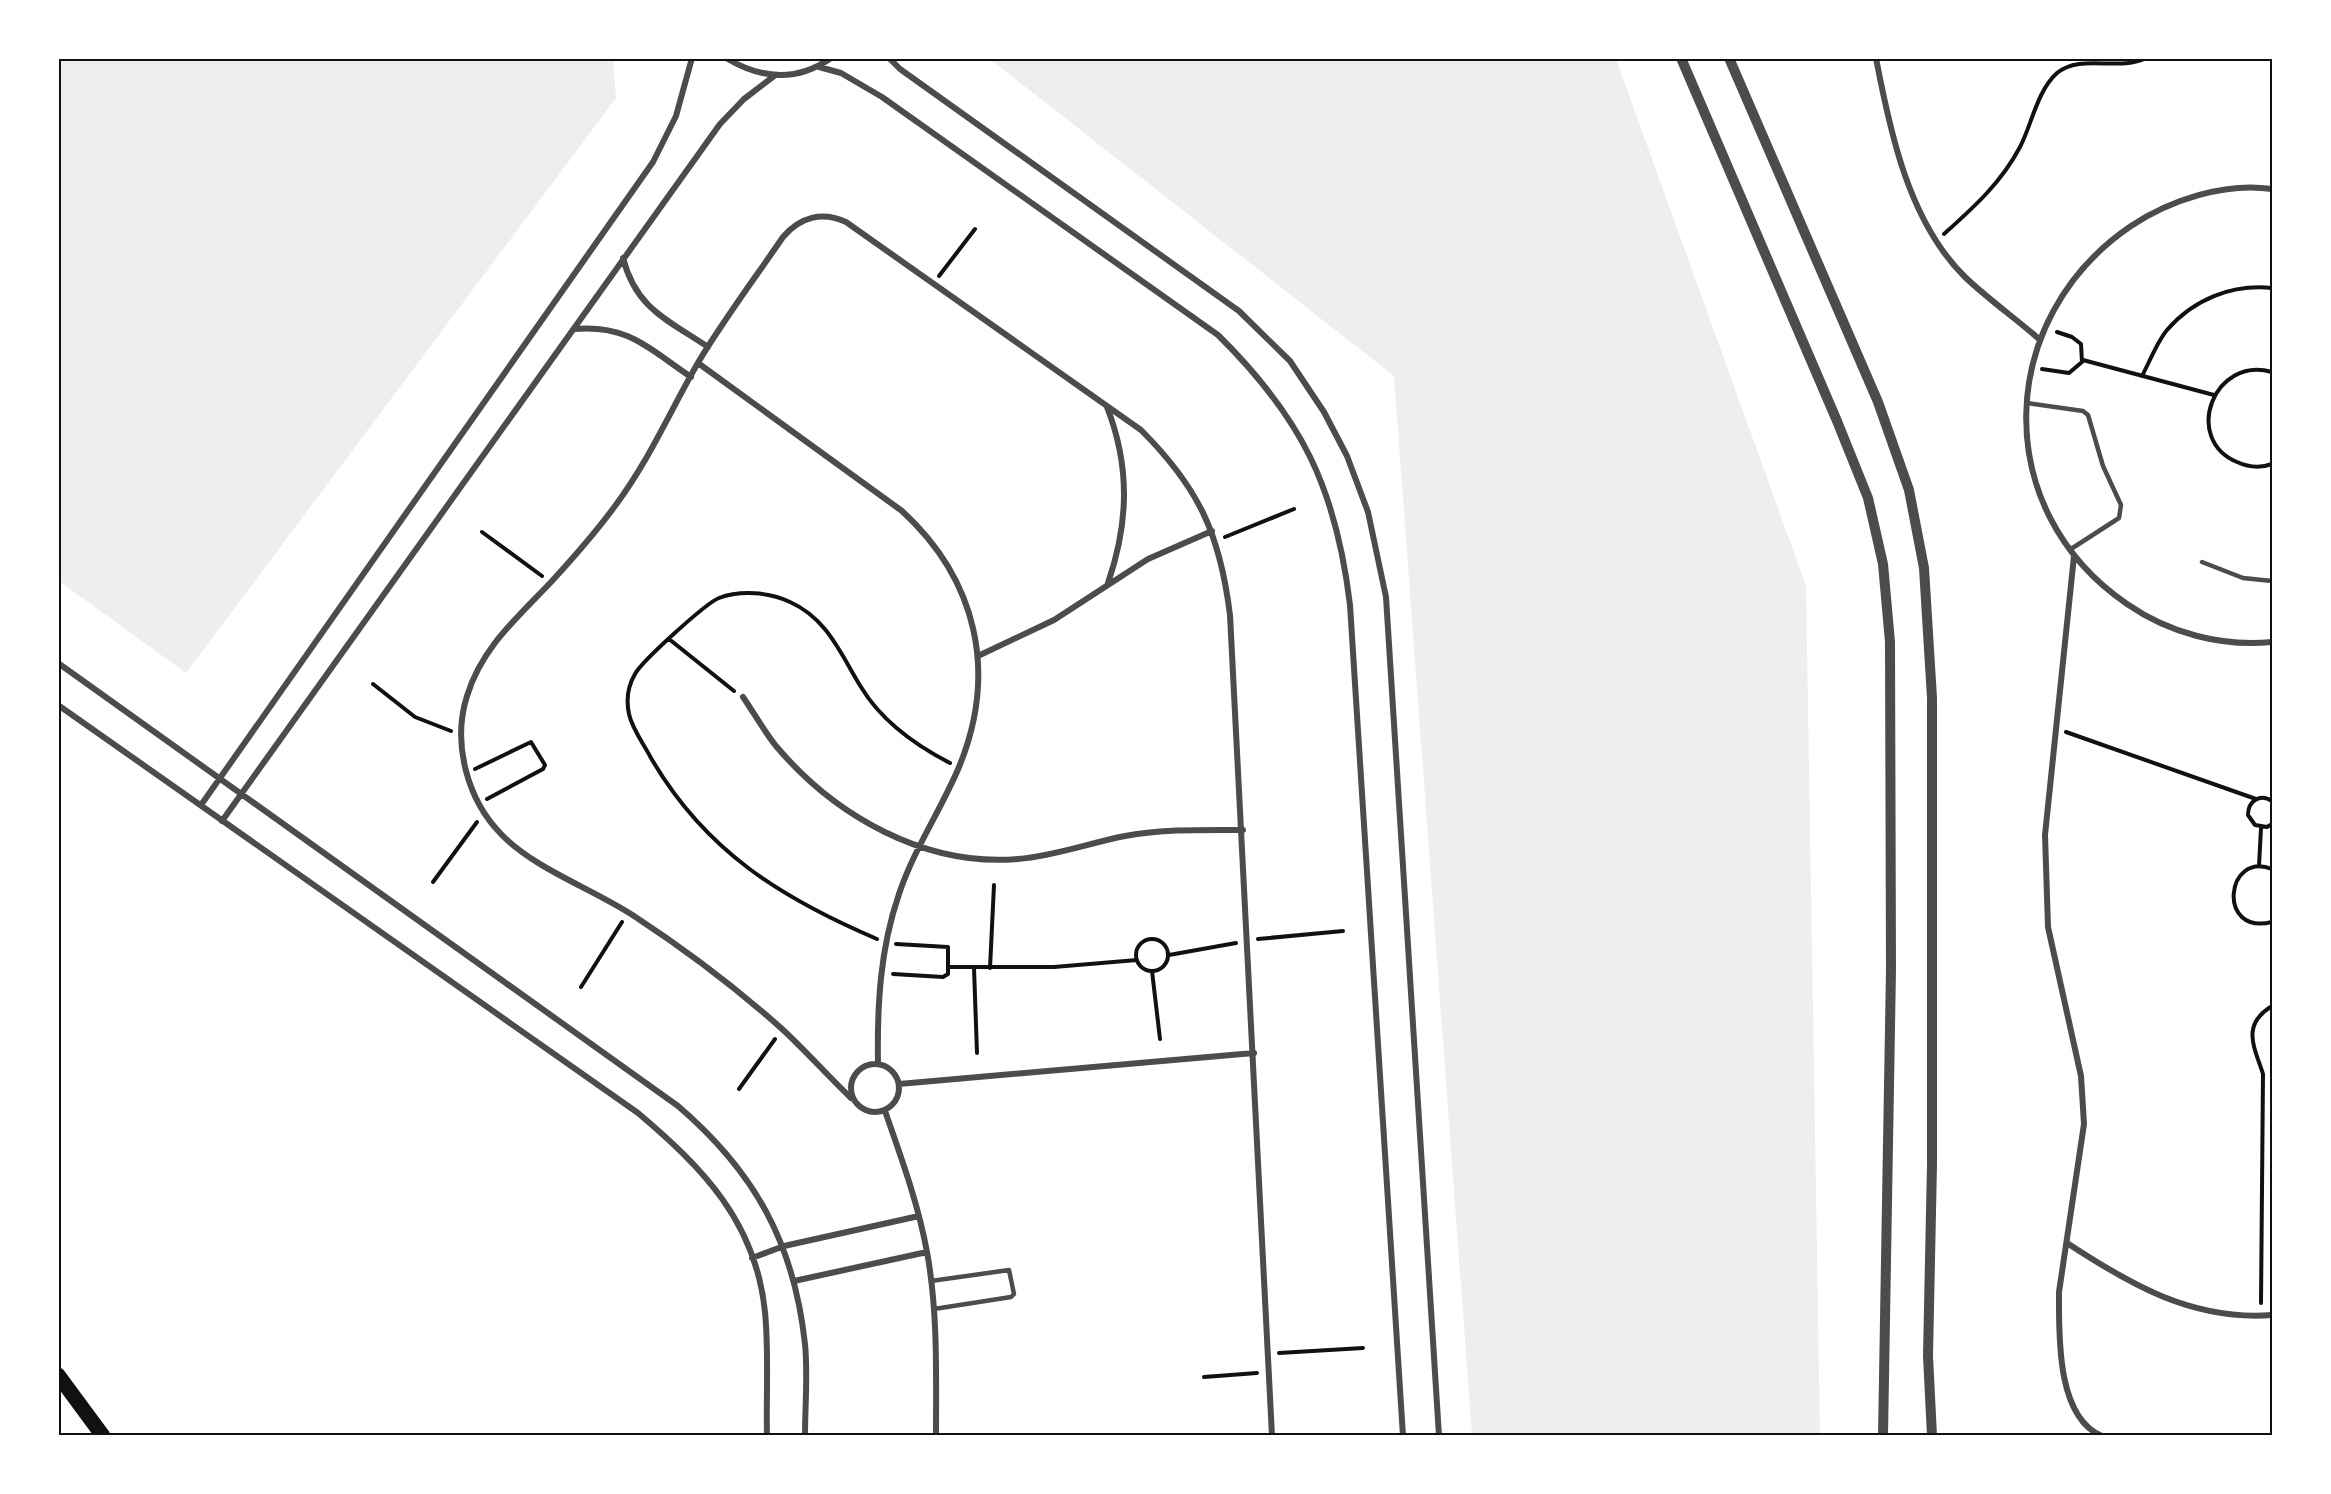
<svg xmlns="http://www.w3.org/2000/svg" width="2331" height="1494" viewBox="0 0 2331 1494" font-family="Quicksand,sans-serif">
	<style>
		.green { fill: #eee }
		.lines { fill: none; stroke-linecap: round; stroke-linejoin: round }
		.path { stroke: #111; stroke-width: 4 }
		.service { stroke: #4c4c4c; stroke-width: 4.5 }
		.minor { stroke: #4c4c4c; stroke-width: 6 }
		.tertiary { stroke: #4c4c4c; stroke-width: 10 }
		.primary { stroke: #111; stroke-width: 15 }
		.neatline { fill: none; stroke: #111; stroke-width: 2 }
	</style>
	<rect width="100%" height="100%" fill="#fff"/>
	<path class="green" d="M 59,58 L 613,59 L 616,98 L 186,673 L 59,581 Z
		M 990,59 L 1616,59 L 1806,586 L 1820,1435 L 1472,1435 L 1394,376 Z"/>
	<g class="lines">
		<path class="path" d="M 1944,234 C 1974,207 2001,183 2020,147 C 2032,124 2037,91 2057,73 C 2081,53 2119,72 2146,58
			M 939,276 L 975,229
			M 2083,360 L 2214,395
			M 2042,369 L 2069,373 L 2082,362 L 2081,344 L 2072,337 L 2057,332
			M 2272,372 C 2214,355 2182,439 2237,462 C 2248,467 2261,468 2272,464
			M 2142,376 C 2150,361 2157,342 2167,330 C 2194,299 2232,284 2272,288
			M 482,532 L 542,576
			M 1225,537 L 1294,509
			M 669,639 L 734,691
			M 373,684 L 415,717 L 451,731
			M 2066,732 L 2256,799
			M 475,769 L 531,742 L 545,765 L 543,769 L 487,799
			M 2272,801 C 2260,793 2248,801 2248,815 L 2255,825 L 2267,827 L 2272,824
			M 2259,866 L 2261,828
			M 2272,869 C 2226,850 2216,936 2272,922
			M 433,882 L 477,822
			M1136 955a16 16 0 1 1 32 0a16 16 0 1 1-32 0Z
			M 877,939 C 781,898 705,851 651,758 C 644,744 632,729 629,714 C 626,700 628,686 635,674 C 642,661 706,603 719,598 C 740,590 770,592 790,602 C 828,619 841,655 861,687 C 882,722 915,745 950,763
			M 1258,939 L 1343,931
			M 1169,955 L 1236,943
			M 948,967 L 1054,967 L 1137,960
			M 974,968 L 977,1053
			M 990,968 L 994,885
			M 1152,971 L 1160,1039
			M 893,974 L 943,977 L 948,974 L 948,947 L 896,944
			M 581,987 L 622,922
			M 739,1089 L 775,1039
			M 2261,1303 L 2263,1074 C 2254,1046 2241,1025 2272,1006
			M 1279,1353 L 1363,1348
			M 1204,1377 L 1257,1373"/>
		<path class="service" d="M 2027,403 L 2083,411 L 2088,415 L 2103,466 L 2121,505 L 2119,518 L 2071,549
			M 2202,562 L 2243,578 L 2272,581
			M 931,1281 L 1009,1270 L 1014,1294 L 1011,1297 L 934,1309"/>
		<path class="minor" d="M 726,58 C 761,79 797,82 831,58
			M 889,58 L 900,69 L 1239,311 L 1290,361 L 1324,412 L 1347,456 L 1368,512 L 1386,597 L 1439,1436
			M 1876,58 C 1890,132 1909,222 1965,277 C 1988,299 2015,318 2039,339
			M 819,67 L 841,73 L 882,97 L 1218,335 C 1302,418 1336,488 1350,605 L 1403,1436
			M 2272,189 C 2225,182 2170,200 2131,226 C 1995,318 1989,510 2127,604 C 2169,633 2221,647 2272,642
			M 623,258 C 636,309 668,320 708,347
			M 574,329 C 628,324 649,349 691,377
			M 698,363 L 902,511 C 977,580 998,672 959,767 C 941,810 914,849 899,894 C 880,949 877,1006 878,1064
			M 1107,407 C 1130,466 1129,522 1108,583
			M 2074,556 L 2045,835 L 2048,927 L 2081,1076 L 2084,1124 L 2059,1292 C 2059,1334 2056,1417 2102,1436
			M 978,656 L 1054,620 L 1148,559 L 1212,531
			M 58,663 L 678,1106 C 755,1172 794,1243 805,1344 C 808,1374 805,1406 805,1436
			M 743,697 C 754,713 764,731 776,746 C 835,816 925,867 1018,859 C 1055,856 1089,843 1125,836 C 1164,829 1203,830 1243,830
			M 58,705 L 638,1113 C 703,1168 756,1222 765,1312 C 769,1352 766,1395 767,1436
			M 201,805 L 653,162 L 676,116 L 692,58
			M 222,821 L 720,124 L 744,99 L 774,76
			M851 1088a24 24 0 1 1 48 0a24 24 0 1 1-48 0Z
			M 899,1084 L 1254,1053
			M 851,1098 C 827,1075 805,1050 781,1028 C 735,987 686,950 634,916 C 593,889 535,869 502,835 C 467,800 452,743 467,696 C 482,647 518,617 552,581 C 574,557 596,532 615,506 C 650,459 670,411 699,361 C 725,318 755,278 783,237 C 800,217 822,211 846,222 L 1141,430 C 1199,488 1220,534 1230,615 L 1272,1436
			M 885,1111 C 901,1157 918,1203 927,1252 C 938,1312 936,1374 936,1436
			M 2067,1243 C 2131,1285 2193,1321 2272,1315
			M 752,1258 L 784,1246 L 919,1216
			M 794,1281 L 927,1252"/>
		<path class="tertiary" d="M 1681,58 L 1837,421 L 1868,498 L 1883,564 L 1890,642 L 1891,969 L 1883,1436
			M 1729,58 L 1878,402 L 1909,490 L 1924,568 L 1932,698 L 1932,1164 L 1928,1356 L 1932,1436"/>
		<path class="primary" d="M 58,1375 L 103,1436"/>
	</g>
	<rect width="2331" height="1494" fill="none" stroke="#ffffff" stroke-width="120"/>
	<rect x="60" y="60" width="2211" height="1374" class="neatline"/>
</svg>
